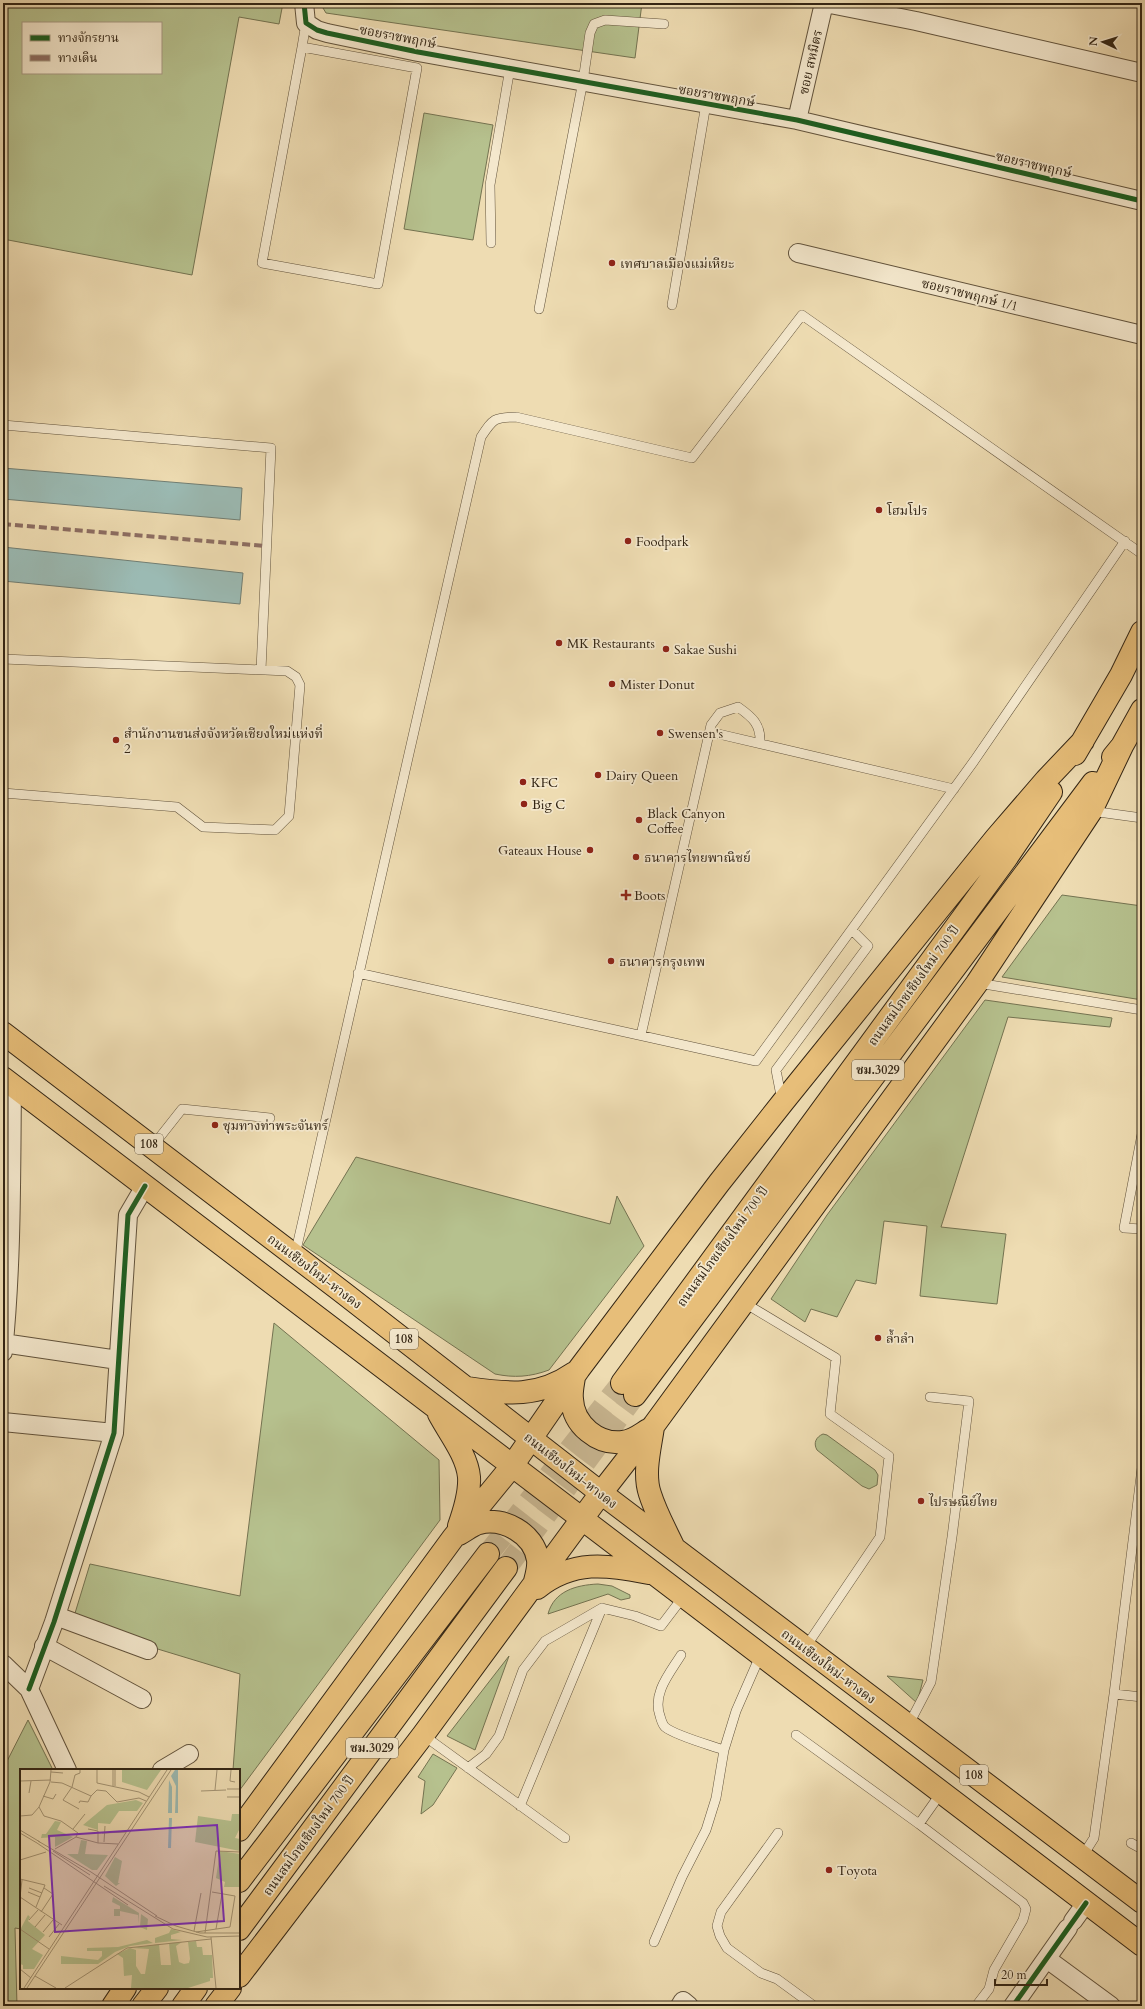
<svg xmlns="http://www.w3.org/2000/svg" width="1145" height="2009" viewBox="0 0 1145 2009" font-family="Cardo,'Noto Serif Thai',serif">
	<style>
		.green { fill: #b6c18e; stroke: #747351; fill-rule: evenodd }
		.water { fill: #9bbab3; stroke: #717e73 }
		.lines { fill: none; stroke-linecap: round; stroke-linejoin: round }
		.primary-tunnel { stroke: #c9b792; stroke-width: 22; stroke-dasharray: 22 11; stroke-linecap: butt }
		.lane-casing { stroke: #62533c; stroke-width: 10 }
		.street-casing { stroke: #62533c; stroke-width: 20 }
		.primary-casing { stroke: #332514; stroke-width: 24 }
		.lane { stroke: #f4e8cd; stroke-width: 9 }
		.street { stroke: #f4e8cd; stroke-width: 18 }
		.primary { stroke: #e7be79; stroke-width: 22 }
		.quiet { stroke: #8d6e63; stroke-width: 4; stroke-dasharray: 8 4; stroke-linecap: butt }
		.cycleway-casing { stroke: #f4e8cd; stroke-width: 8 }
		.cycleway { stroke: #1b5e20; stroke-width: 5 }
		.poi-dot { fill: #8f2418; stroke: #f4e8cd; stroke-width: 1.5 }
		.labels { text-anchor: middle; stroke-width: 3.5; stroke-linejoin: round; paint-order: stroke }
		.shield { fill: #f4e8cd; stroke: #6d604c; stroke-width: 1 }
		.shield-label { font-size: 12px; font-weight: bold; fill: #332514 }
		.street-label { font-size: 13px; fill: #332514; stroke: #f4e8cd }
		.poi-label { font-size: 13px; fill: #332514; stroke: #f4e8cd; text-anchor: start }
		.inset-road { fill: none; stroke: #a39373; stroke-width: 1 }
		.view { fill: #7b2cbf; fill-opacity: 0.15; stroke: #7b2cbf; stroke-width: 2 }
		.inset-edge { fill: none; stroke: #332514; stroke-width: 2 }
	</style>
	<rect width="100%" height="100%" fill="#eedcb2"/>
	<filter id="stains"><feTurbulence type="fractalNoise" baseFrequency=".005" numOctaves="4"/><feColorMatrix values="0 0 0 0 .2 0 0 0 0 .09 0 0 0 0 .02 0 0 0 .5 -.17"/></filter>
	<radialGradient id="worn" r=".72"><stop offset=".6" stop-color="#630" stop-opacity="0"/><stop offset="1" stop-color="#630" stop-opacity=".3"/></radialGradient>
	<path class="green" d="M 3,3 L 283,3 L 279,24 L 239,17 L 192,275 L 3,239 ZM 23,23 L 161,23 L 161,73 L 23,73 Z
		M 320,3 L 642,3 L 635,58 L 326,13 Z
		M 424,113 L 493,125 L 473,240 L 404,229 Z
		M 1062,895 L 1142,906 L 1142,1000 L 1002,977 Z
		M 985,1000 L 1112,1018 L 1110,1027 L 1008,1017 L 941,1227 L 1006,1234 L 997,1304 L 920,1296 L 927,1226 L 884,1221 L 876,1284 L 856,1280 L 837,1317 L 811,1309 L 805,1322 L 771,1299 L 827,1215 Z
		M 356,1157 L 610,1224 L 617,1196 L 644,1246 L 549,1370 C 530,1377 514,1378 495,1374 L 303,1245 Z
		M 274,1323 L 439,1460 L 440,1520 L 239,1791 L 239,1770 L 233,1770 L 240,1674 L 72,1623 L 90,1564 L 240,1596 Z
		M 823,1434 L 827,1435 L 875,1470 L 878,1475 L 877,1485 L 869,1489 L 862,1486 L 817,1450 C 813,1443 816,1437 823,1434 Z
		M 598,1584 L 612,1586 L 630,1595 L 630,1598 L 621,1600 L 608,1594 L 548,1614 C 554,1591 576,1585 598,1584 Z
		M 509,1656 L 475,1750 L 447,1736 Z
		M 887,1676 L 923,1680 L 917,1703 Z
		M 28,1720 L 53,1770 L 21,1770 L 21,1929 L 15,1928 L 17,2006 L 3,2006 L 3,1769 Z
		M 433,1754 L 457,1768 L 433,1805 L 421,1814 L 425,1781 L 418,1777 Z"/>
	<path class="water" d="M 3,468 L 242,488 L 240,520 L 3,499 Z
		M 3,547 L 243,573 L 240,604 L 3,581 Z"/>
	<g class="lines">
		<path class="primary-tunnel" d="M 488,1554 L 622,1383
			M 506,1568 L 635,1395"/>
		<defs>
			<path id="lane" d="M 302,47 L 417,68 L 378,284 L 262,263 L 302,47 L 306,23
				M 491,243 L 490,185 L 510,68
				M 672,305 L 706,104
				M 539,309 L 583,81 L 590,33 L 594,24 L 605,20 L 664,24
				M 3,425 L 271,448 L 261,670
				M 3,659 L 287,671 L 296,677 L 300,685 L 289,816 L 275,830 L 203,827 L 177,807 L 3,793
				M 710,732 L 954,789
				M 1091,811 L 1142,818
				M 358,973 L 756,1061 L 974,761 L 1125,541
				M 978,983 L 1142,1010
				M 641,1035 L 711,725 L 720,713 L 738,707 C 752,717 761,724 760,743
				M 782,1101 L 776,1070 L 868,946 L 852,930
				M 1142,1134 L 1124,1228 L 1142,1229
				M 152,1147 L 182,1109 L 270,1118
				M 295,1255 L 481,437 C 493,419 494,417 516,417 L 692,458 L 802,315 L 1142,554
				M 743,1302 L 836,1358 L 830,1414 L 889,1456 L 880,1537 L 805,1648
				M 681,1655 C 670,1673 652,1693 660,1716 C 661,1719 662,1724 665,1727 C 676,1736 710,1745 724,1750
				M 1114,1694 L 1142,1697
				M 908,1726 L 931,1682 L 952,1537 L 969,1401 L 930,1397
				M 423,1735 L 565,1838
				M 796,1735 L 919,1824 L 1023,1903 L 1026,1909 L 1023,1920 L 994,1970 L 989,1989 L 976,2006
				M 468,1768 L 486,1754 L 499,1736 L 523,1670 L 545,1641 L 602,1608 L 635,1616 L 661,1626 L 683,1597
				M 520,1806 L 602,1608
				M 919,1824 L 941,1793
				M 778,1833 L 721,1912 L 717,1926 L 720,1936 L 727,1948 L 761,1973 L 777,1979 L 814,2006
				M 1131,1843 L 1142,1849
				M 1082,1857 L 1094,1838 L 1114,1694 L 1142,1468
				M 654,1942 L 682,1877 L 706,1830 L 716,1798 L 724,1750 L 736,1711 L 760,1656"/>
			<path id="street" d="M 304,3 L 306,23 L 317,30 L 327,33 L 418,52 L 797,120 L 1142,201
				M 825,3 L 916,21 L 1142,73
				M 797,120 L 824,3
				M 798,253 L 1142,335
				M 3,1343 L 118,1360
				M 3,1352 C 12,1263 11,1174 12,1084
				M 3,1422 L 114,1433
				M 56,1616 L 148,1650
				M 44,1646 L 142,1699
				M 3,1664 L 29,1689 L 67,1770
				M 29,1689 L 54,1622 L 114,1433 L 128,1215 L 145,1186
				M 162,1770 L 189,1754
				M 1073,1921 L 1086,1903
				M 1047,1959 L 1111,2006
				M 680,2006 L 683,2001 L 689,2006
				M 1013,2006 L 1068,1928"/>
			<path id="primary" d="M 1075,754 L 1121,675 L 1142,632
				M 1113,757 L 1122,746 L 1142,710
				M 3,1033 L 341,1291 L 601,1493 L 1142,1902
				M 3,1078 L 1142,1945
				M 574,1377 C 573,1384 571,1392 572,1399 C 573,1425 598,1445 623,1442 C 633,1441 640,1435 648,1430
				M 622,1383 L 1005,860 L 1051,792
				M 467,1388 C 508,1394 538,1398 574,1373
				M 635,1395 L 1093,783
				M 439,1414 C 449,1433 467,1455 469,1477 C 470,1492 464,1512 459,1526
				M 653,1427 C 650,1448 643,1474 650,1494 C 656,1513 666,1531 674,1548
				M 459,1534 C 465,1531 472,1525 479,1523 C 503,1517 534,1533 538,1560 C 539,1568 536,1577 534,1585
				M 537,1588 C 574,1559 606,1565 649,1573
				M 239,1830 L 453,1538 L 512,1466 L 579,1369 L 719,1183 L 783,1102 L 996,838 L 1046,780 L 1083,741
				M 239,1881 L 488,1554
				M 239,1929 L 506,1568
				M 239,1976 L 423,1735 L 601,1493 L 654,1425 L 977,983 L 1091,811 L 1122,746
				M 113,2006 L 125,1988
				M 143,2006 L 157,1988
				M 183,2006 L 196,1988
				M 216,2006 L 230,1988"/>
		</defs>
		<use href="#lane" class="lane-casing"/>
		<use href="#street" class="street-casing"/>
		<use href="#primary" class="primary-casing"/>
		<use href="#lane" class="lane"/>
		<use href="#street" class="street"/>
		<use href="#primary" class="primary"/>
		<path class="quiet" d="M 3,524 L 265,546"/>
		<defs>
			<path id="cycleway" d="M 304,3 L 306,23 L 317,30 L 327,33 L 418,52 L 797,120 L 1142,201
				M 29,1689 L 54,1622 L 114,1433 L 128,1215 L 145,1186
				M 1013,2006 L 1086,1903"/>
		</defs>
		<use href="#cycleway" class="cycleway-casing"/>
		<use href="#cycleway" class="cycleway"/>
	</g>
	<g class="poi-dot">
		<circle cx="612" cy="263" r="4"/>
		<circle cx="879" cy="510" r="4"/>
		<circle cx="628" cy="541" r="4"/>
		<circle cx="559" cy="643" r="4"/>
		<circle cx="666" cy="649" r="4"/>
		<circle cx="612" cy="684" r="4"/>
		<circle cx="660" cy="733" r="4"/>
		<circle cx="116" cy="740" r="4"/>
		<circle cx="598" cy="775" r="4"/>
		<circle cx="523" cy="782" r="4"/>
		<circle cx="524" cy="804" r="4"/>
		<circle cx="639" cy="820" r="4"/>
		<circle cx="590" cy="850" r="4"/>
		<circle cx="636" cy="857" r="4"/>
		<path d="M624 889h4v4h4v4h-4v4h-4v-4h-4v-4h4z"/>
		<circle cx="611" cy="961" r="4"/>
		<circle cx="215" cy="1125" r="4"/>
		<circle cx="878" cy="1338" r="4"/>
		<circle cx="921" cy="1501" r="4"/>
		<circle cx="829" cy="1870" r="4"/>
	</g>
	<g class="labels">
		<g class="shield">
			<rect x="852" y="1060" width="52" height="20" rx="3"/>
			<rect x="135" y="1134" width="28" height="20" rx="3"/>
			<rect x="390" y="1329" width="28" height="20" rx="3"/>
			<rect x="346" y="1738" width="52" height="20" rx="3"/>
			<rect x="960" y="1765" width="28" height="20" rx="3"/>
		</g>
		<g class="shield-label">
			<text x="878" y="1074">ชม.3029</text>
			<text x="149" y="1148">108</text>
			<text x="404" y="1343">108</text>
			<text x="372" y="1752">ชม.3029</text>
			<text x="974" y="1779">108</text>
		</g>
		<g class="street-label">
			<text transform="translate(398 36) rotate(11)" y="5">ซอยราชพฤกษ์</text>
			<text transform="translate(810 62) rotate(-77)" y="5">ซอย สหมิตร</text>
			<text transform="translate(717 95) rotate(10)" y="5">ซอยราชพฤกษ์</text>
			<text transform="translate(1034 164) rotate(13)" y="5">ซอยราชพฤกษ์</text>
			<text transform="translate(970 294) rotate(14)" y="5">ซอยราชพฤกษ์ 1/1</text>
			<text transform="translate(913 985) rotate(-54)" y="5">ถนนสมโภชเชียงใหม่ 700 ปี</text>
			<text transform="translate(722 1246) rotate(-54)" y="5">ถนนสมโภชเชียงใหม่ 700 ปี</text>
			<text transform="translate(315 1271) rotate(37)" y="5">ถนนเชียงใหม่-หางดง</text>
			<text transform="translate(571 1470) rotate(38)" y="5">ถนนเชียงใหม่-หางดง</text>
			<text transform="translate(829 1666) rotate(37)" y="5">ถนนเชียงใหม่-หางดง</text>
			<text transform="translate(308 1835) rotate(-54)" y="5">ถนนสมโภชเชียงใหม่ 700 ปี</text>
		</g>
		<g class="poi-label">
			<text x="620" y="268">เทศบาลเมืองแม่เหียะ</text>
			<text x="887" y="515">โฮมโปร</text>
			<text x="636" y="546">Foodpark</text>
			<text x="567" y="648">MK Restaurants</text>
			<text x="674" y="654">Sakae Sushi</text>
			<text x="620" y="689">Mister Donut</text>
			<text x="124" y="738">สำนักงานขนส่งจังหวัดเชียงใหม่แห่งที่<tspan x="124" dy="15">2</tspan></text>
			<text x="668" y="738">Swensen's</text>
			<text x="606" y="780">Dairy Queen</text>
			<text x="531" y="787">KFC</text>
			<text x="532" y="809">Big C</text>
			<text x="647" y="818">Black Canyon<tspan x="647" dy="15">Coffee</tspan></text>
			<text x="582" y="855" text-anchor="end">Gateaux House</text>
			<text x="644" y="862">ธนาคารไทยพาณิชย์</text>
			<text x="634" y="900">Boots</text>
			<text x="619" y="966">ธนาคารกรุงเทพ</text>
			<text x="223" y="1130">ชุมทางท่าพระจันทร์</text>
			<text x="886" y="1343">ล้ำลำ</text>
			<text x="929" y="1506">ไปรษณีย์ไทย</text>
			<text x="837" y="1875">Toyota</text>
		</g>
	</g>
	<g transform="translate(20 1769)">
		<rect width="220" height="220" fill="#eedcb2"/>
		<path d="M 102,1 L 141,1 L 127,21 L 102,13 ZM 116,31 L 123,34 L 117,42 L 99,42 L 90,55 L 78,54 L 78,61 L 63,56 L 87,36 ZM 212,45 L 220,45 L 220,59 L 215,69 L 220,70 L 220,82 L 175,73 L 178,47 L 211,52 ZM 35,52 L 41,53 L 37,61 L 53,68 L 35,78 L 35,68 L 21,69 L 22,65 L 26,65 ZM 61,71 L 67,72 L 65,85 L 88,86 L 77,101 L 72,101 L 47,85 L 58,85 ZM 200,82 L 220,85 L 220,118 L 204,118 L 205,113 L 196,109 ZM 95,88 L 102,92 L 98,114 L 100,114 L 96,117 L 85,107 ZM 93,128 L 119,144 L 118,155 L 118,146 L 100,142 L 100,147 L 94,147 L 94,140 L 100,140 L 100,137 L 92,133 ZM 121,145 L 128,150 L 127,161 L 120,158 ZM 8,146 L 10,148 L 8,152 L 25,166 L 12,180 L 23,186 L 14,200 L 3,200 L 3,196 L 0,195 L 0,161 ZM 151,160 L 161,163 L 151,166 L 151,170 L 162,171 L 135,174 L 135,169 L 149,164 ZM 127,171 L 133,174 L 110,177 L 95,183 L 78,195 L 41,195 L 41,187 L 78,191 L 82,187 L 82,182 L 67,182 L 67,179 L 98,178 ZM 176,172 L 177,178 L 182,178 L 183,186 L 192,186 L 193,209 L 190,209 L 190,212 L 168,219 L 107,219 L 111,219 L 112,206 L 104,207 L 103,189 L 97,185 L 110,179 L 116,181 L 116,197 L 121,205 L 125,205 L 129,180 L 112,179 L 139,175 L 141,196 L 151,196 L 149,174 L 162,173 L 156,177 L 159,193 L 164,195 L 169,194 L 170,190 L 168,173 Z" fill="#b6c18e"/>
		<path d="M 155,1 L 158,1 L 158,44 L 155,44 L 156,17 L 151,7 ZM 149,11 L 152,18 L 152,44 L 148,44 ZM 149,49 L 152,49 L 151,79 L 148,79 Z" fill="#9bbab3"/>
		<path class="inset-road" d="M 77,1 L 77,14 L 119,23 L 129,28M 93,1 L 93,17M 95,1 L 95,17M 211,1 L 210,12 L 215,13M 31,3 L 43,4M 0,12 L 31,11M 31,13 L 42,14 L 71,27 L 77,21 L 86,22 L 97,33 L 119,29 L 126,32M 207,20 L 220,20M 195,21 L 197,1M 181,22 L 206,21M 9,24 L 11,12M 23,27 L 33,30 L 36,25M 207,28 L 220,28M 59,34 L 60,32 L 68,33 L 71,27M 19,38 L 24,47 L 41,52 L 58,64 L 56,68 L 35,80M 19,38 L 30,13 L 31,1M 59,40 L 43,31 L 52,18 L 55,6 L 60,4 L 60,1M 0,47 L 12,46 L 19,38M 53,60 L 65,45M 68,60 L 78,62 L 78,74M 0,61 L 20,73M 0,64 L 17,74M 82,64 L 106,63M 56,68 L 78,74 L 98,75M 18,72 L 71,103 L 137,147M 84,73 L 85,57M 17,74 L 108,136M 33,82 L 70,106M 0,91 L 26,83M 0,110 L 25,116 L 16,138M 84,117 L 153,160 L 187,168 L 220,167M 9,119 L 22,124M 8,123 L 20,128M 0,128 L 42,156M 0,128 L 2,111M 21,143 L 33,125 L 24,119M 135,147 L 156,157 L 180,164 L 220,164M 9,151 L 18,141M 15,158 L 25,146M 0,160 L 29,180M 196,160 L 202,125M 174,162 L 181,124M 23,163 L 33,151M 176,163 L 210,158 L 215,127 L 192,123M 185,164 L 196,82 L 220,83M 29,168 L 39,155M 191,168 L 196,219M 0,200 L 11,209M 15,207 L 36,219M 4,219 L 147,1M 7,219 L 151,1M 45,219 L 107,179 L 191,170"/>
		<path class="view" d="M 197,56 L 204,152 L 35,163 L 29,67 Z"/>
		<rect width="220" height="220" class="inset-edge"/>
	</g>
	<rect width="1145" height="2009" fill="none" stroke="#eedcb2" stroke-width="16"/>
	<rect x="4" y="4" width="1137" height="2001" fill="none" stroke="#332514" stroke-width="2"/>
	<rect x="8" y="8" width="1129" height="1993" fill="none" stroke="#332514"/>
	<rect x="22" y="22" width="140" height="52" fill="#f4e8cd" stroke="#a79a83"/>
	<rect x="30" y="35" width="20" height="6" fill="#1b5e20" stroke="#a79a83"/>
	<text x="58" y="42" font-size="12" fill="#332514">ทางจักรยาน</text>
	<rect x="30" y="55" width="20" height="6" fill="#8d6e63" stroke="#a79a83"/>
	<text x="58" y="62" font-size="12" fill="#332514">ทางเดิน</text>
	<g transform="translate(1103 42) rotate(274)" stroke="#f4e8cd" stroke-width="3" paint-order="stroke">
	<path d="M0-3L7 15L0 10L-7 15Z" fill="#332514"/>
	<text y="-6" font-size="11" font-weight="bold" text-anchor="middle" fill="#332514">N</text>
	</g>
	<path d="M995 1979v6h52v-6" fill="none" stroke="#332514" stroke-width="2"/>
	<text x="1001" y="1979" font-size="12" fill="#332514" stroke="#f4e8cd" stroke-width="3" paint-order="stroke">20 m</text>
	<rect width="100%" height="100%" filter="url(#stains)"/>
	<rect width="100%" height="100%" fill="url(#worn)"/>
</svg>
